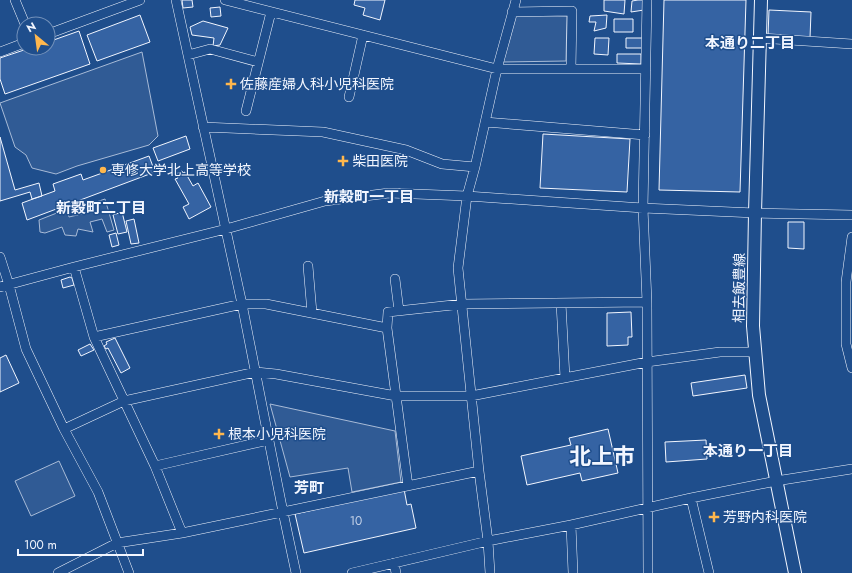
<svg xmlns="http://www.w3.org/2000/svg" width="852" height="573" viewBox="0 0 852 573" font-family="Jost,'Noto Sans JP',sans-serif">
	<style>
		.built { fill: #305b95; stroke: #a8bbd7 }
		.building { fill: #3563a3; stroke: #f2f6ff }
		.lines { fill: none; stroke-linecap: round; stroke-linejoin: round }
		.minor-casing { stroke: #f2f6ff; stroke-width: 10 }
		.major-casing { stroke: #f2f6ff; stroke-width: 14 }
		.minor { stroke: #1f4e8c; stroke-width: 9 }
		.major { stroke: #1f4e8c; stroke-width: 12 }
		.poi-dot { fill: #ffb74d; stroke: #1f4e8c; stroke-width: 1.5 }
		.labels { text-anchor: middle; stroke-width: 3; stroke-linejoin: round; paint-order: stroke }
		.number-label { font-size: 12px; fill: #c3d1e8 }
		.poi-label { font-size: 14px; fill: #f2f6ff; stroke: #1f4e8c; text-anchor: start }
		.street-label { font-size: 14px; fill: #f2f6ff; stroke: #1f4e8c }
		.neighbourhood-label { font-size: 15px; font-weight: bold; fill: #f2f6ff; stroke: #1f4e8c }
		.town-label { font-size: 22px; font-weight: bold; fill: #f2f6ff; stroke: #1f4e8c }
	</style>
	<rect width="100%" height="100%" fill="#1f4e8c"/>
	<path class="built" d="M 516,15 L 567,16 L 566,61 L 503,62 Z
		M 142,52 L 158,136 L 149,145 L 77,166 L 56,174 L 32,168 L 26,155 L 15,147 L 0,103 Z
		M 105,199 L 114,230 L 107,232 L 102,219 L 90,222 L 93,232 L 78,229 L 76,236 L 65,235 L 62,227 L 45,233 L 40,232 L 39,220 L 67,209 L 69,217 L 90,212 L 87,205 Z
		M 270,404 L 395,431 L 401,482 L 352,492 L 348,468 L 290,477 Z
		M 59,461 L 75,496 L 31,516 L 15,481 Z"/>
	<path class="building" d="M 182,0 L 192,0 L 193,7 L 183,8 Z
		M 355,0 L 385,0 L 380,20 L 363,15 L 365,8 L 354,5 Z
		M 604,0 L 625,0 L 624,14 L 604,11 Z
		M 638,0 L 644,0 L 644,10 L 631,12 L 632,1 Z
		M 664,0 L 746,0 L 740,192 L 659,190 Z
		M 220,7 L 221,16 L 211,17 L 210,8 Z
		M 769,10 L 811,12 L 810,38 L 768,36 Z
		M 140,15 L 150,42 L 97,61 L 87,35 Z
		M 607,15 L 606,28 L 594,31 L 596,22 L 589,22 L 590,16 Z
		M 614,19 L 633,19 L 633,32 L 614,32 Z
		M 203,21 L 228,28 L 220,45 L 213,46 L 214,38 L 192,35 L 190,27 Z
		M 79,31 L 90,64 L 5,94 L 0,79 L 0,58 L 30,48 L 48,48 L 48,42 Z
		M 595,38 L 609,38 L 608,55 L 594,54 Z
		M 626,38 L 645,38 L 644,48 L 626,48 Z
		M 617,54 L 641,54 L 641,64 L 617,63 Z
		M 543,134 L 630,139 L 627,192 L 540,188 Z
		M 186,136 L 190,149 L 158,161 L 153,148 Z
		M 0,137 L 15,190 L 39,183 L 42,196 L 32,199 L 30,192 L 0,201 Z
		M 149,156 L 155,172 L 27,220 L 22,203 L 55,191 L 53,184 L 81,174 L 83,180 Z
		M 182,171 L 183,173 L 185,172 L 193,186 L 198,183 L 211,207 L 189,219 L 183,207 L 189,204 L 175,179 L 178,178 L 176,174 Z
		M 122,212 L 127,232 L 118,234 L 113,215 Z
		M 134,219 L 139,243 L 131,244 L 126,221 Z
		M 788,222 L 804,222 L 804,249 L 788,248 Z
		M 116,233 L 119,245 L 112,247 L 109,235 Z
		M 70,277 L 72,278 L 74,285 L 63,288 L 61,280 Z
		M 631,312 L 632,337 L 628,337 L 628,345 L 607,346 L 607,313 Z
		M 115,338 L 130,368 L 121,373 L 108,348 L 106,349 L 104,346 L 107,344 L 106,342 Z
		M 90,344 L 94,350 L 81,356 L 78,350 Z
		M 6,355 L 19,383 L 0,392 L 0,358 Z
		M 745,375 L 747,388 L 693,396 L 691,383 Z
		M 608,429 L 618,473 L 582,481 L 580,473 L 527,485 L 521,456 L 571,445 L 569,438 Z
		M 706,440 L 707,459 L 666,462 L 665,442 Z
		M 404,489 L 407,505 L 411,504 L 416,528 L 304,553 L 295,514 Z"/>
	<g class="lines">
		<defs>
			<path id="minor" d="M 15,0 L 25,24
				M 176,0 L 242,304 L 283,512 L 296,573
				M 225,0 L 497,69 L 646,69
				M 647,0 L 643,208 L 647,302 L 648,573
				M 512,12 L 572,11 L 571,69
				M 48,34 L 140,0
				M 760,38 L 852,44
				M 0,52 L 24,43
				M 188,55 L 210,49 L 258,62
				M 349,97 L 363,35
				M 246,111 L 271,12
				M 485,122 L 645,135
				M 203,127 L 323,132 L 406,150 L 442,164 L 475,167
				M 852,237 L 846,282 L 846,344 L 852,368
				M 0,257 L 9,285 L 26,349 L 64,429 L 98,492 L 129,573
				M 308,266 L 312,313
				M 74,267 L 94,337 L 155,466 L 182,533
				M 395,279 L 399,311
				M 0,287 L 74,267 L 226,229 L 325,201 L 389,193 L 467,196 L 643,208 L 755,213 L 852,215
				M 561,303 L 565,378
				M 94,337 L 242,304 L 266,304 L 387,328
				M 64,429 L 124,401 L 256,372 L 276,374 L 396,396 L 471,396 L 647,362 L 720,352 L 755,352
				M 155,466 L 269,440
				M 408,486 L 387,328 L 388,312 L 462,304 L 647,302
				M 691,498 L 709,573
				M 571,525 L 573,573
				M 394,563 L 396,573
				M 58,573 L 117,543 L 182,533 L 479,471
				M 352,573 L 488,541 L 571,525 L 691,498 L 776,481 L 852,469
				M 490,573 L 488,541 L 479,471 L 458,268 L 467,196 L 475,167 L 497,69 L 516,0"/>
			<path id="major" d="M 761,0 L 755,213 L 753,326 L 759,395 L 795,573"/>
		</defs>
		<use href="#minor" class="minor-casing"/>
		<use href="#major" class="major-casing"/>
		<use href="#minor" class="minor"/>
		<use href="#major" class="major"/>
	</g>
	<g class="poi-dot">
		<path d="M229 78h4v4h4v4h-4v4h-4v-4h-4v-4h4z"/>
		<path d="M341 155h4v4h4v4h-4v4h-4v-4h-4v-4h4z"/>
		<circle cx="103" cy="170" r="4"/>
		<path d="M217 428h4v4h4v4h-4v4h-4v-4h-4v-4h4z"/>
		<path d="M712 511h4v4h4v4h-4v4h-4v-4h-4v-4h4z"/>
	</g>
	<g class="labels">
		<g class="number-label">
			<text x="356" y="525">10</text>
		</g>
		<g class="poi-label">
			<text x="240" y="89">佐藤産婦人科小児科医院</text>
			<text x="352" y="166">柴田医院</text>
			<text x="111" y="175">専修大学北上高等学校</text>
			<text x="228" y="439">根本小児科医院</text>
			<text x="723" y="522">芳野内科医院</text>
		</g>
		<g class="street-label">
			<text transform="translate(739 288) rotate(-89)" y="5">相去飯豊線</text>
		</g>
		<g class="neighbourhood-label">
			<text x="750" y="48">本通り二丁目</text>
			<text x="369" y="202">新穀町一丁目</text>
			<text x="101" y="213">新穀町二丁目</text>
			<text x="748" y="456">本通り一丁目</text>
			<text x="309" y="493">芳町</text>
		</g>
		<g class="town-label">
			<text x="602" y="464">北上市</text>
		</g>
	</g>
	<g transform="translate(36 36) rotate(331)"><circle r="19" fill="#1f4e8c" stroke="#7391ba"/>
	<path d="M0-3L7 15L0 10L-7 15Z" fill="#ffb74d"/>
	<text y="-6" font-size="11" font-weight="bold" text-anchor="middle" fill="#f2f6ff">N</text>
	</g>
	<path d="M18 549v6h125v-6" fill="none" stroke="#f2f6ff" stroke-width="2"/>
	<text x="24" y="549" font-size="12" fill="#f2f6ff" stroke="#1f4e8c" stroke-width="3" paint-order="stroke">100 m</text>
</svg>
